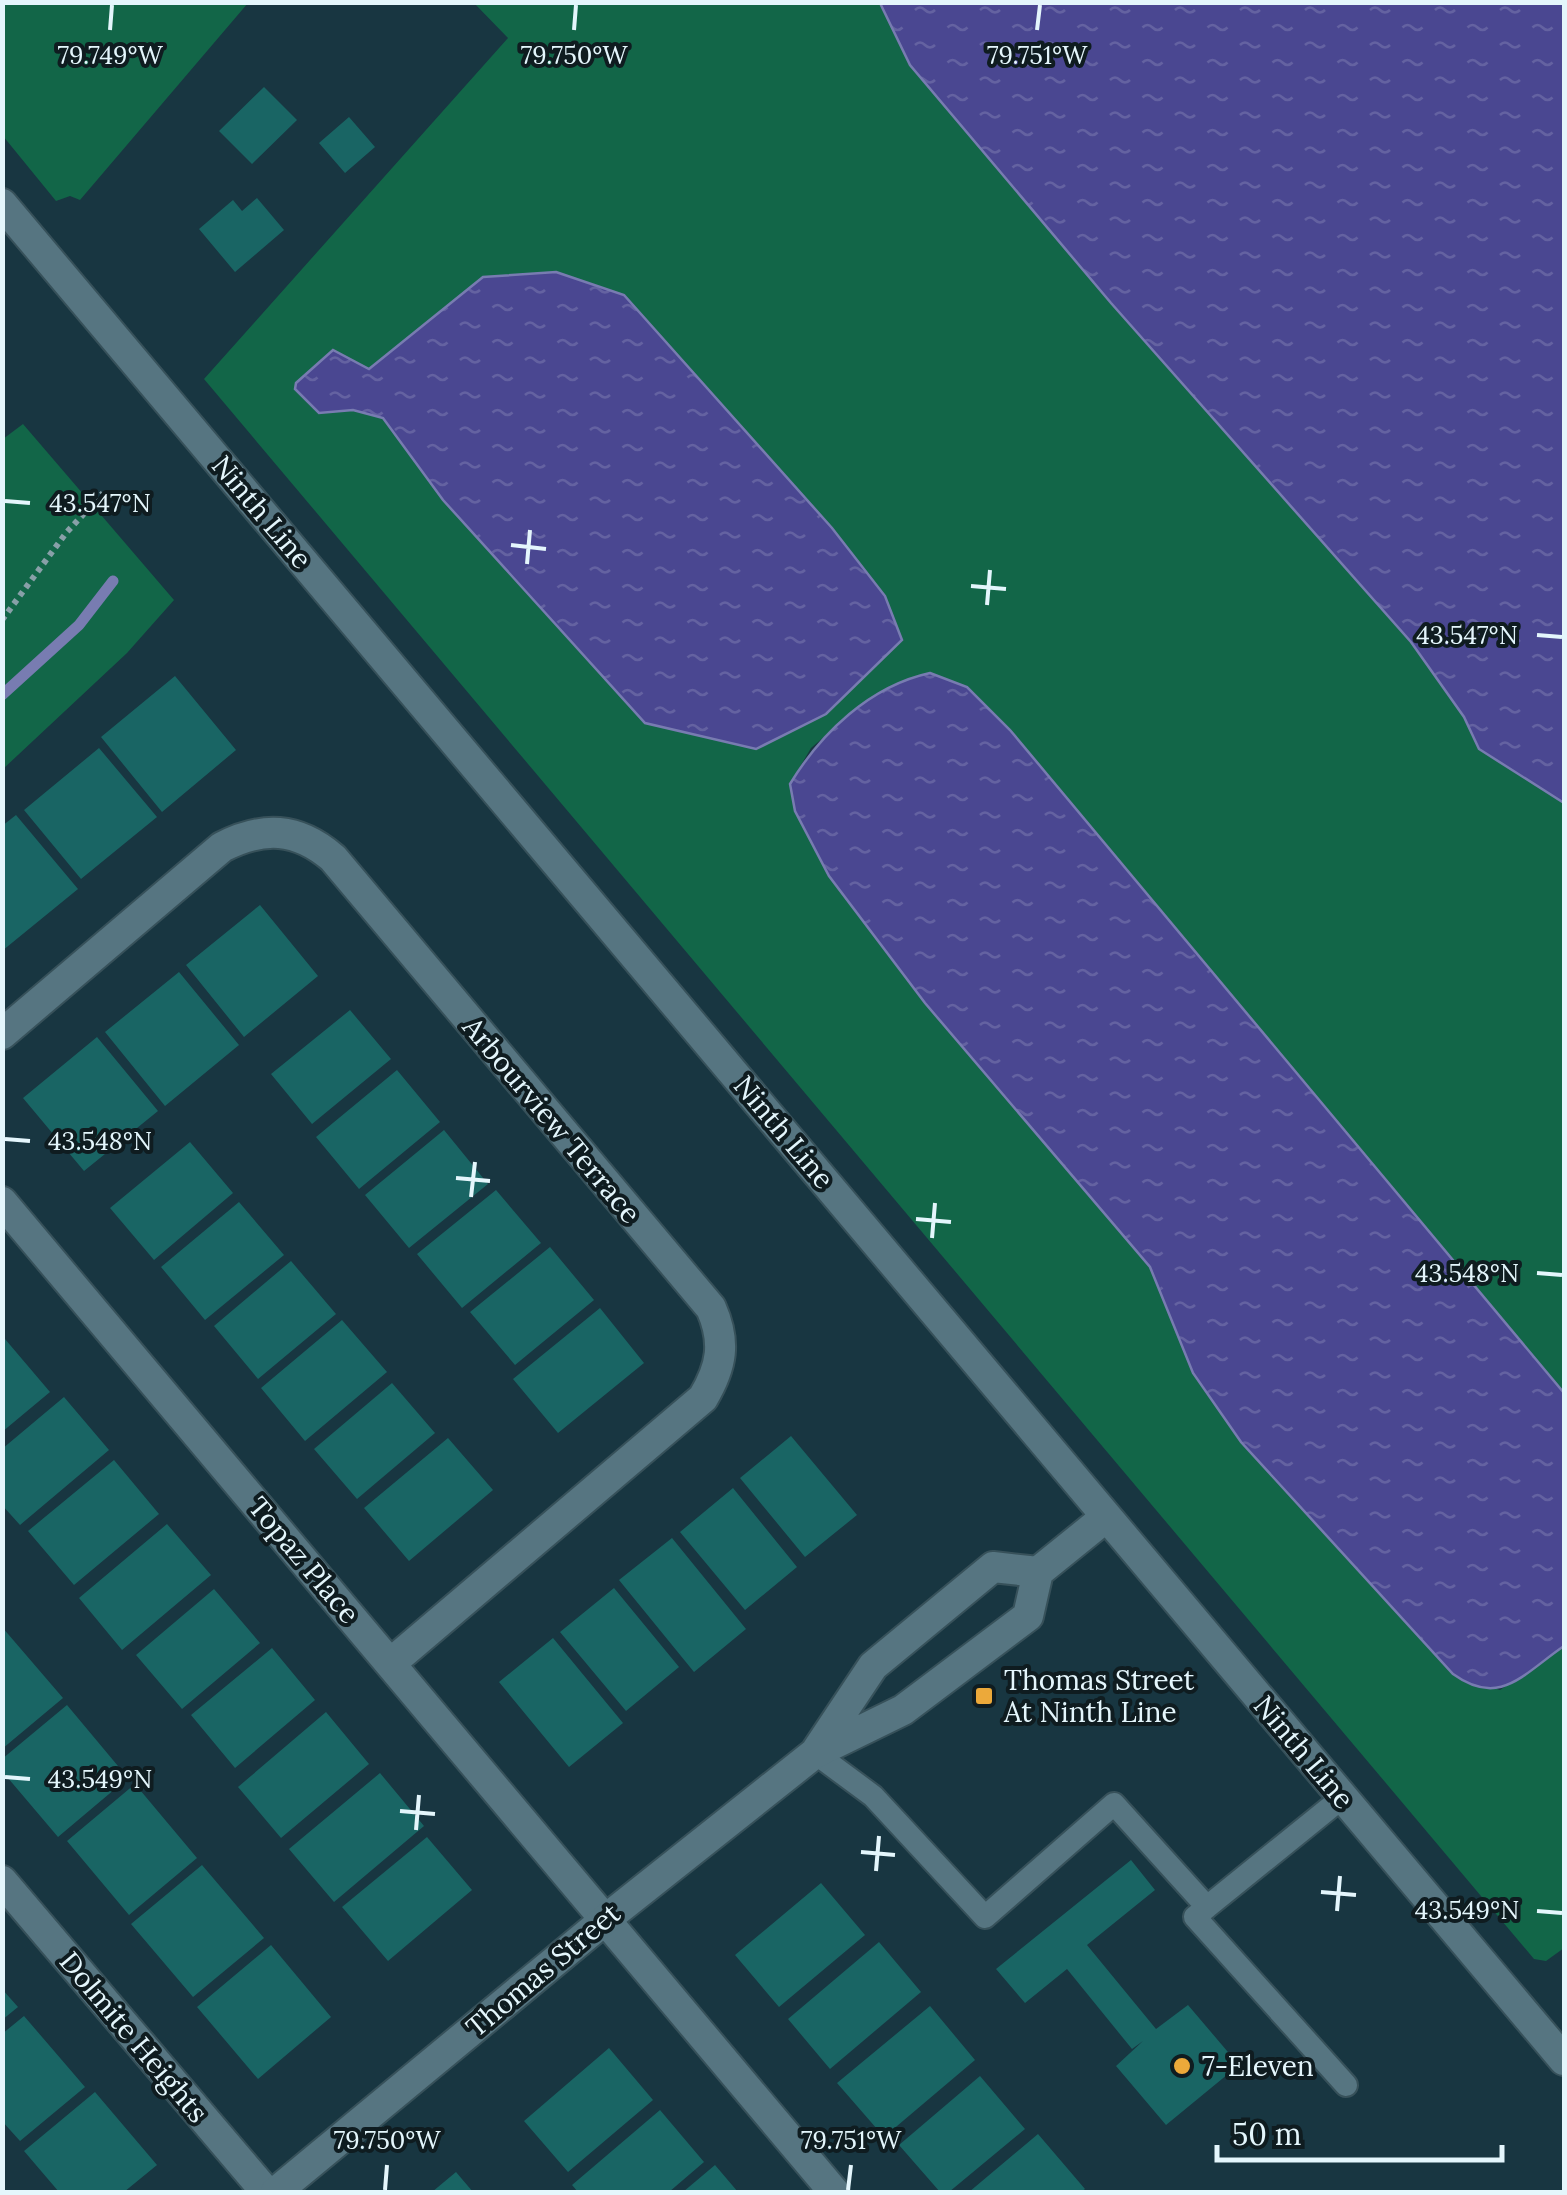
<svg xmlns="http://www.w3.org/2000/svg" width="1567" height="2195" viewBox="0 0 1567 2195" font-family="Lora,serif">
	<style>
		.green { fill: #126648; fill-rule: evenodd }
		.water { fill: url(#water-ripples); stroke: #787cb1; stroke-width: 2.5 }
		.lines { fill: none; stroke-linecap: round; stroke-linejoin: round }
		.stream { stroke: #787cb1; stroke-width: 11 }
		.building { fill: #196564 }
		.lane-casing { stroke: #37515a; stroke-width: 26 }
		.street-casing { stroke: #37515a; stroke-width: 34 }
		.secondary-casing { stroke: #37515a; stroke-width: 34 }
		.path { stroke: #88a0a8; stroke-width: 6; stroke-dasharray: 5 5; stroke-linecap: butt }
		.lane { stroke: #567581; stroke-width: 22 }
		.street { stroke: #567581; stroke-width: 30 }
		.secondary { stroke: #567581; stroke-width: 30 }
		.ticks { fill: none; stroke: #e4f6fc; stroke-width: 4 }
		.poi-dot { fill: #eca93a; stroke: #0f1c20; stroke-width: 4 }
		.labels { text-anchor: middle; stroke-width: 8; stroke-linejoin: round; paint-order: stroke }
		.street-label { font-size: 28px; fill: #e4f6fc; stroke: #0f1c20 }
		.poi-label { font-size: 28px; fill: #e4f6fc; stroke: #0f1c20; text-anchor: start }
		.ticks-label { font-size: 25px; text-anchor: middle; fill: #e4f6fc; stroke: #0f1c20; stroke-width: 8; stroke-linejoin: round; paint-order: stroke }
	</style>
	<defs>
		<pattern id="water-ripples" width="26" height="14" patternUnits="userSpaceOnUse" patternTransform="scale(2.5)"><rect width="26" height="14" fill="#4a4791"/><path d="M2 4q2-2 4 0t4 0M15 11q2-2 4 0t4 0" fill="none" stroke="#6462a1"/></pattern>
	</defs>
	<rect width="100%" height="100%" fill="#183641"/>
	<path class="green" d="M 2,3 L 3,2 L 248,3 L 80,200 L 70,196 L 56,201 L 3,136 Z
		M 474,3 L 880,3 L 910,65 L 1111,303 L 1411,642 L 1464,717 L 1479,749 L 1564,803 L 1564,1393 L 1010,730 L 851,714 L 811,748 L 790,784 L 795,811 L 829,876 L 925,1003 L 1150,1267 L 1193,1373 L 1241,1442 L 1453,1674 L 1500,1690 L 1564,1646 L 1564,1948 L 1546,1961 L 1534,1959 L 204,379 L 508,38 ZM 483,277 L 645,723 L 443,500 L 383,418 L 353,410 L 319,413 L 295,390 L 369,369 Z
		M 23,424 L 174,600 L 127,653 L 3,769 L 3,439 Z"/>
	<path class="water" d="M 880,3 L 1564,3 L 1564,803 L 1479,749 L 1464,717 L 1411,642 L 1111,303 L 910,65 Z
		M 556,272 L 624,295 L 832,528 L 885,596 L 902,640 L 826,714 L 756,749 L 645,723 L 443,500 L 383,418 L 353,410 L 319,413 L 295,389 L 296,383 L 333,350 L 369,369 L 483,277 Z
		M 930,673 L 967,687 L 1010,730 L 1564,1393 L 1564,1646 C 1523,1674 1500,1708 1453,1674 L 1241,1442 L 1193,1373 L 1150,1267 L 925,1003 L 829,876 L 795,811 L 790,784 C 821,733 870,686 930,673 Z"/>
	<g class="lines">
		<path class="stream" d="M 2,695 L 79,625 L 113,581"/>
	</g>
	<path class="building" d="M 264,87 L 297,120 L 252,164 L 219,131 Z
		M 349,117 L 375,147 L 345,173 L 319,143 Z
		M 257,198 L 284,230 L 235,272 L 199,229 L 233,200 L 242,211 Z
		M 175,676 L 236,750 L 162,812 L 101,737 Z
		M 99,748 L 157,817 L 81,879 L 24,810 Z
		M 16,815 L 78,889 L 2,951 L 2,826 Z
		M 260,905 L 318,976 L 244,1037 L 186,965 Z
		M 179,972 L 239,1045 L 165,1106 L 105,1032 Z
		M 350,1010 L 391,1059 L 312,1124 L 271,1074 Z
		M 97,1037 L 158,1111 L 84,1171 L 23,1098 Z
		M 397,1070 L 440,1122 L 359,1189 L 316,1137 Z
		M 444,1130 L 488,1184 L 409,1248 L 365,1195 Z
		M 190,1142 L 233,1193 L 154,1260 L 110,1208 Z
		M 496,1190 L 541,1243 L 462,1308 L 417,1254 Z
		M 239,1202 L 284,1255 L 205,1320 L 161,1267 Z
		M 550,1247 L 594,1300 L 515,1365 L 470,1312 Z
		M 291,1261 L 336,1314 L 258,1379 L 214,1326 Z
		M 600,1308 L 644,1363 L 558,1433 L 513,1379 Z
		M 342,1320 L 387,1372 L 305,1441 L 261,1388 Z
		M 5,1339 L 50,1392 L 2,1432 L 2,1340 Z
		M 392,1383 L 435,1433 L 357,1499 L 314,1449 Z
		M 64,1397 L 109,1450 L 20,1525 L 2,1505 L 2,1449 Z
		M 791,1436 L 857,1515 L 805,1557 L 740,1478 Z
		M 448,1438 L 493,1490 L 409,1561 L 364,1508 Z
		M 114,1460 L 159,1514 L 74,1585 L 28,1531 Z
		M 733,1488 L 797,1567 L 745,1610 L 680,1532 Z
		M 167,1524 L 211,1575 L 122,1650 L 79,1598 Z
		M 672,1538 L 746,1629 L 694,1672 L 619,1580 Z
		M 614,1588 L 679,1667 L 626,1711 L 560,1632 Z
		M 214,1589 L 260,1643 L 182,1709 L 136,1655 Z
		M 2,1627 L 63,1698 L 2,1749 Z
		M 553,1638 L 623,1723 L 569,1767 L 499,1682 Z
		M 272,1648 L 315,1700 L 235,1768 L 191,1715 Z
		M 67,1705 L 128,1778 L 58,1837 L 2,1771 L 2,1759 Z
		M 326,1712 L 369,1764 L 281,1838 L 238,1787 Z
		M 380,1773 L 424,1826 L 334,1902 L 289,1849 Z
		M 135,1784 L 197,1858 L 129,1915 L 67,1841 Z
		M 427,1837 L 472,1890 L 388,1961 L 342,1907 Z
		M 1131,1860 L 1155,1890 L 1087,1945 L 1156,2029 L 1188,2005 L 1239,2065 L 1166,2125 L 1116,2066 L 1143,2041 L 1132,2049 L 1067,1969 L 1025,2003 L 996,1969 Z
		M 202,1865 L 264,1938 L 193,1997 L 131,1924 Z
		M 821,1883 L 865,1935 L 779,2007 L 735,1955 Z
		M 879,1942 L 921,1992 L 830,2069 L 788,2019 Z
		M 271,1945 L 331,2017 L 258,2079 L 197,2007 Z
		M 2,1989 L 18,2007 L 2,2020 Z
		M 930,2006 L 975,2060 L 884,2137 L 837,2083 Z
		M 24,2016 L 85,2087 L 20,2141 L 2,2121 L 2,2034 Z
		M 609,2048 L 653,2100 L 568,2172 L 524,2121 Z
		M 980,2076 L 1025,2129 L 949,2192 L 940,2192 L 899,2145 Z
		M 95,2092 L 157,2165 L 124,2192 L 59,2192 L 24,2151 Z
		M 660,2110 L 704,2162 L 669,2192 L 578,2192 L 572,2185 Z
		M 1038,2134 L 1085,2189 L 1081,2192 L 969,2192 Z
		M 715,2165 L 738,2192 L 683,2192 Z
		M 456,2172 L 473,2192 L 432,2192 Z"/>
	<g class="lines">
		<defs>
			<path id="lane" d="M 815,1753 L 873,1796 L 985,1917 L 1114,1804 L 1207,1907 L 1343,1797
				M 1207,1907 L 1195,1917 L 1346,2085"/>
			<path id="street" d="M 2,1034 L 222,847 C 263,826 297,827 333,858 L 711,1308 C 726,1342 722,1366 703,1398 L 391,1663
				M 2,1202 L 834,2192
				M 2,1881 L 266,2192"/>
			<path id="secondary" d="M 2,204 L 1564,2060
				M 817,1750 L 873,1666 L 993,1567 L 1038,1572
				M 276,2192 L 606,1919 L 815,1753 L 903,1710 L 1028,1616 L 1038,1572 L 1106,1517"/>
		</defs>
		<use href="#lane" class="lane-casing"/>
		<use href="#street" class="street-casing"/>
		<use href="#secondary" class="secondary-casing"/>
		<path class="path" d="M 2,620 L 66,533 L 103,493"/>
		<use href="#lane" class="lane"/>
		<use href="#street" class="street"/>
		<use href="#secondary" class="secondary"/>
	</g>
	<path class="ticks" d="M 110,30 L 112,5M 574,30 L 576,5M 1037,30 L 1040,5M 5,501 L 30,503M 511,545 L 546,549M 527,564 L 530,530M 971,586 L 1006,589M 987,605 L 990,570M 1537,635 L 1562,637M 5,1139 L 30,1141M 456,1178 L 490,1181M 471,1197 L 475,1162M 916,1219 L 951,1222M 932,1238 L 935,1203M 1537,1273 L 1562,1275M 5,1777 L 30,1779M 400,1811 L 435,1814M 416,1830 L 419,1795M 861,1852 L 895,1855M 876,1871 L 879,1836M 1321,1892 L 1356,1895M 1337,1911 L 1340,1876M 1537,1911 L 1562,1913M 385,2190 L 387,2165M 848,2190 L 851,2165"/>
	<g class="poi-dot">
		<rect x="974" y="1686" width="20" height="20" rx="5"/>
		<circle cx="1182" cy="2066" r="10"/>
	</g>
	<g class="labels">
		<g class="street-label">
			<text transform="translate(262 512) rotate(50)" y="10">Ninth Line</text>
			<text transform="translate(552 1120) rotate(50)" y="10">Arbourview Terrace</text>
			<text transform="translate(784 1132) rotate(50)" y="10">Ninth Line</text>
			<text transform="translate(304 1560) rotate(50)" y="10">Topaz Place</text>
			<text transform="translate(1304 1752) rotate(50)" y="10">Ninth Line</text>
			<text transform="translate(543 1970) rotate(-40)" y="10">Thomas Street</text>
			<text transform="translate(134 2037) rotate(50)" y="10">Dolmite Heights</text>
		</g>
		<g class="poi-label">
			<text x="1004" y="1690">Thomas Street<tspan x="1004" dy="32">At Ninth Line</tspan></text>
			<text x="1202" y="2076">7-Eleven</text>
		</g>
	</g>
	<g class="ticks-label">
		<text x="110" y="64">79.749°W</text>
		<text x="574" y="64">79.750°W</text>
		<text x="1037" y="64">79.751°W</text>
		<text x="100" y="512">43.547°N</text>
		<text x="1467" y="644">43.547°N</text>
		<text x="100" y="1150">43.548°N</text>
		<text x="1467" y="1282">43.548°N</text>
		<text x="100" y="1788">43.549°N</text>
		<text x="1467" y="1919">43.549°N</text>
		<text x="387" y="2149">79.750°W</text>
		<text x="851" y="2149">79.751°W</text>
	</g>
	<rect width="1567" height="2195" fill="none" stroke="#e4f6fc" stroke-width="10"/>
	<path d="M1217 2145v15h285v-15" fill="none" stroke="#e4f6fc" stroke-width="5"/>
	<text x="1232" y="2145" font-size="30" fill="#e4f6fc" stroke="#0f1c20" stroke-width="8" paint-order="stroke">50 m</text>
</svg>
